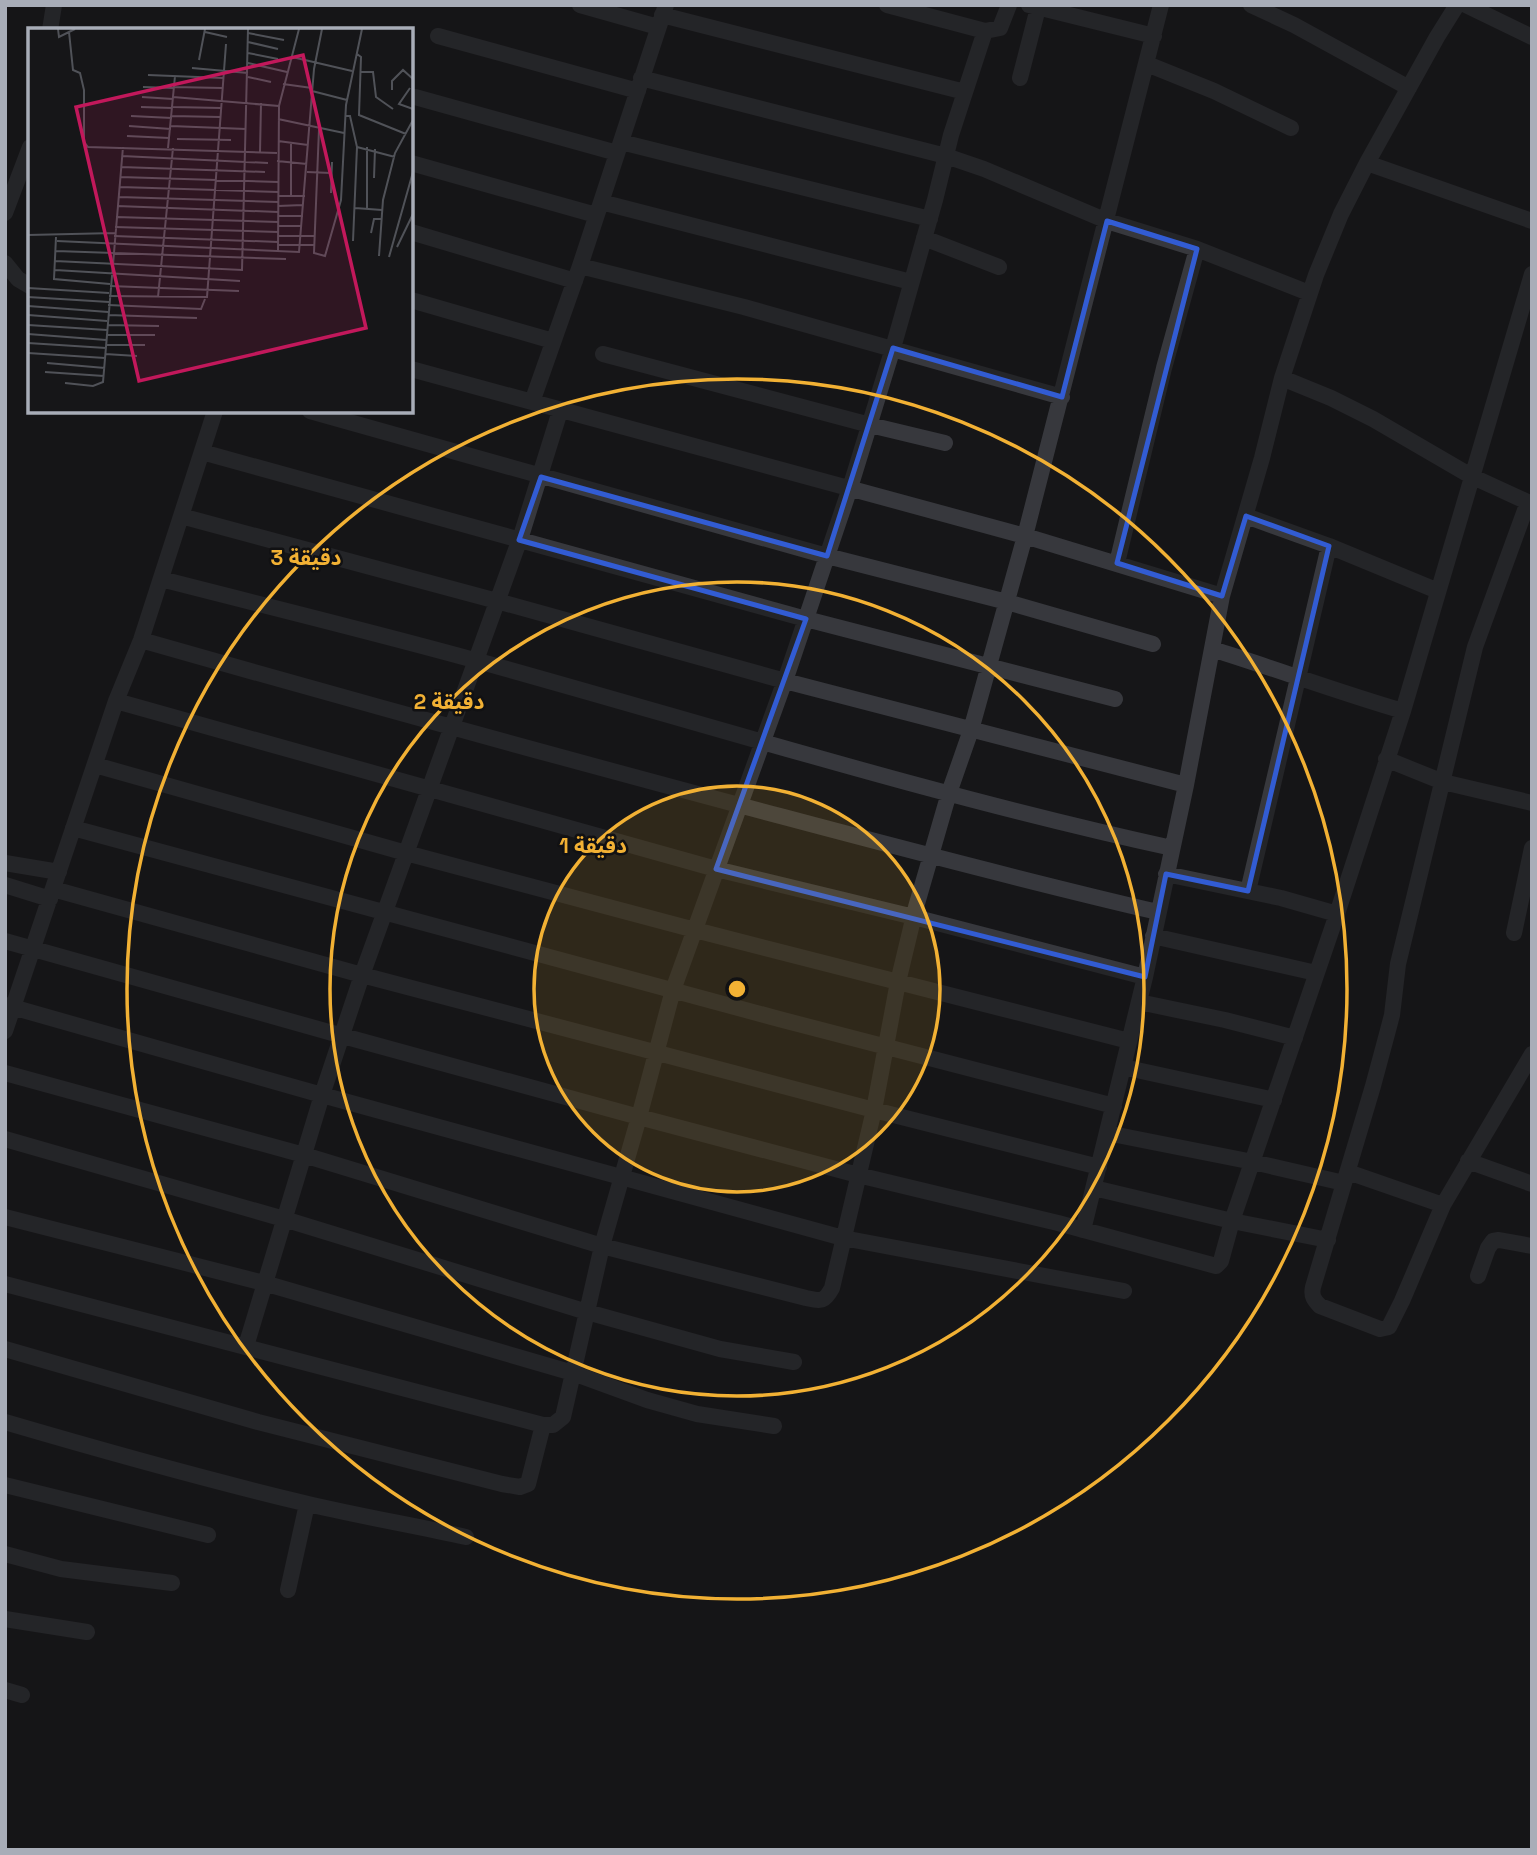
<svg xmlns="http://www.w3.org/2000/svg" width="1537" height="1855" viewBox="0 0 1537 1855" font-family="'Space Grotesk','Noto Sans Arabic',sans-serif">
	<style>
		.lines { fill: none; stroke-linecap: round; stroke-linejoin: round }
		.street { stroke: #37383d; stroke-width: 16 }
		.marked { fill: none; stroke: #325cd3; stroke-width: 5; stroke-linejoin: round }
		.ring { fill: none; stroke: #f2b134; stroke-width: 3.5 }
		.inset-road { fill: none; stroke: #505258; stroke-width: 2 }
		.view { fill: #c2185b; fill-opacity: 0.15; stroke: #c2185b; stroke-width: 3.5 }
		.inset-edge { fill: none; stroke: #a8adb8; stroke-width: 3.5 }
		.centre { fill: #f2b134; stroke: #111113; stroke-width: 3.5 }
		.ring-label { font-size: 21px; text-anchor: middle; font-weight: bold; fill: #f2b134; stroke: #111113; stroke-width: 5; stroke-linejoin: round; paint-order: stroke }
	</style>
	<rect width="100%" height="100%" fill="#161618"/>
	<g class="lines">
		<path class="street" d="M 580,5 L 658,27
			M 887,5 L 985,31 L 1000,28 L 1009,5
			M 1029,5 L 1154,36
			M 1251,5 L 1294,25 L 1409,88
			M 1466,5 L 1532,37
			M 662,15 L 965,92
			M 50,30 L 54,5
			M 438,36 L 638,91
			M 1147,64 L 1214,91 L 1291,128
			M 641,78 L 946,156 L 984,169 L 1107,221 L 1197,249 L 1309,293
			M 1020,78 L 1038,8
			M 415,97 L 617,153
			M 621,142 L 930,219
			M 411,163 L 596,215
			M 1367,163 L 1532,221
			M 601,202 L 911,282
			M 5,213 L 30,147
			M 411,232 L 575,281
			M 924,238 L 999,267
			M 5,263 L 18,279 L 30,286
			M 580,266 L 744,307 L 1062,397
			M 411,300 L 553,341
			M 603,354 L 870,425 L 945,443
			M 411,369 L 1025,536 L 1222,596
			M 1282,378 L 1331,398 L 1373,419 L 1471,476 L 1532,504
			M 532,402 L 580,266 L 666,5
			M 310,411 L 827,556 L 1007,602 L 1153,644
			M 202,452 L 806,619 L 1115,699
			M 1528,502 L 1475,647 L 1398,964 L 1392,1015 L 1387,1034 L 1373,1086 L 1313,1287 C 1311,1296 1314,1300 1320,1306 L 1380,1329 L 1389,1327 L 1402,1301 L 1443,1205 L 1532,1054
			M 181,516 L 497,601 L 785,681 L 1186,785
			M 1246,516 L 1329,546 L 1438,591
			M 1117,563 L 1164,368 L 1197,249
			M 161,579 C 266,606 373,632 478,661 C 709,725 938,797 1172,848
			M 141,640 C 355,701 569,760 784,817 C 908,850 1033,883 1158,912
			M 1212,649 C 1276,669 1338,692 1403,711
			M 116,701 L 716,869 L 914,917 L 1145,977
			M 1386,759 L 1443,782 L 1532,803
			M 95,765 L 406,853 L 695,930 L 1129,1041
			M 73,828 L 779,1019 L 1114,1106
			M 5,863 L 59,872
			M 1166,874 L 1281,898 L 1337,914
			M 5,885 L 50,899
			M 53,889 L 362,975 L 874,1110 L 1099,1167
			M 1248,891 L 1329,546
			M 1514,933 L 1532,848
			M 1153,936 L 1316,973
			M 5,941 L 343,1036 L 639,1117 L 858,1175 L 1058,1223 L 1216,1266 L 1221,1261 L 1232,1221 L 1337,914 L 1403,711 L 1532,274
			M 1139,1002 L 1225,1020 L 1295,1038
			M 5,1005 L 322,1095 L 843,1238 L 1124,1291
			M 5,1031 L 116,701 L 141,640 L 215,411
			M 1123,1067 L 1274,1100
			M 5,1073 L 304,1155 L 602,1246 L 806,1298 C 820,1301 824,1303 832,1288 L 874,1110 L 898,982 L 916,907 L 949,793 L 971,730 L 1025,536 L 1161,5
			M 1107,1133 L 1253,1162 L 1344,1183
			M 5,1139 L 284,1219 L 587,1312 L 720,1349 L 794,1362
			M 1468,1161 L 1532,1184
			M 1348,1172 L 1443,1205
			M 1094,1188 L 1232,1221 L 1328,1240
			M 5,1217 L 264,1283 L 573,1373 L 647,1400 L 697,1414 L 774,1426
			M 1083,1230 L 1145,977 L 1186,785 L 1222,596 L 1262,458 L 1282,378 L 1316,275 L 1341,214 L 1367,163 L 1437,37 L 1457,5
			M 1478,1276 L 1488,1248 L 1493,1241 L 1499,1240 L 1532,1246
			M 5,1284 L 543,1425 L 553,1425 L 563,1417 L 602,1246 L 639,1117 L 673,990 L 788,672 L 850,488 L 893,348 L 935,200 L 951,135 L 985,31
			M 246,1346 L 322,1095 L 362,975 L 522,533 L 560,411
			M 5,1349 L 258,1422 L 502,1484 L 520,1487 L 528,1484 L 543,1425
			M 5,1422 C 104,1451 204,1479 304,1503 C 358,1516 412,1525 466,1537
			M 5,1485 L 208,1535
			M 5,1554 L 61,1569 L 172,1583
			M 288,1590 L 307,1504
			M 5,1619 L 87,1632
			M 5,1690 L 22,1695"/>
	</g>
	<path d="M0 0H1537V1855H0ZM 1107,221 L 1197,249 L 1117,563 L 1222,596 L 1246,516 L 1329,546 L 1248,891 L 1166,874 L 1145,977 L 716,869 L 806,619 L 519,540 L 541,477 L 827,556 L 893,348 L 1062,397 Z" fill="#161618" fill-opacity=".55" fill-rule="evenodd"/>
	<path class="marked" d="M 1107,221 L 1197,249 L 1117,563 L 1222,596 L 1246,516 L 1329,546 L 1248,891 L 1166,874 L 1145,977 L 716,869 L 806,619 L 519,540 L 541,477 L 827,556 L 893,348 L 1062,397 Z"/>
	<circle cx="737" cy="989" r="203" fill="#f2b134" fill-opacity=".12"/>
	<g class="ring">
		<circle cx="737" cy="989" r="203"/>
		<circle cx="737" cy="989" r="407"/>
		<circle cx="737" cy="989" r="610"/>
	</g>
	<g transform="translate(28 28)">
		<rect width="385" height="385" fill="#161618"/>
		<path class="inset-road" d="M 30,1 L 31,9 L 47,1M 41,4 L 45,42 L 52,45 L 56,62 L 56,114 L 60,119 L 249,125M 177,4 L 199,9M 220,5 L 256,12M 220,14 L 250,21M 220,25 L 250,31M 329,26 L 333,29 L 331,87 L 378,106M 264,29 L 324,43M 171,32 L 177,1M 220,35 L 259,44M 164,40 L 220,45M 333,44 L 345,44 L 348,69 L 365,81M 120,47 L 195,50M 220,49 L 243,54M 255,56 L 284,60M 115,59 L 146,60M 146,59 L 194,60M 382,60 L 371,76 L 385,81M 364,62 L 364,53 L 375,42 L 385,51M 284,63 L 319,72M 114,69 L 145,71M 145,69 L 251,78M 113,79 L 144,80M 145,79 L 193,80M 103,88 L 144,90M 144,88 L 192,89M 317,88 L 322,88 L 329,119 L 325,213M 250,91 L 316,105M 101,98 L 143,101M 143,98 L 218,101M 291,101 L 286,225 L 297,228 L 313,172 L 318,77 L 334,1M 99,108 L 141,110M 149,111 L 203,112M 250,113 L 280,117M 329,119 L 367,129M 339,119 L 339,180M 140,120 L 147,48M 232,124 L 233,75M 94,128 L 240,135M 249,133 L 279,136M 93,139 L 237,144M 279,144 L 303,145M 92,149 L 250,154M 346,150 L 347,121M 92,159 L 250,164M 303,165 L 304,134M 250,168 L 277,168M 263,168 L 263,114M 91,169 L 250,174M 89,178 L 250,184M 250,178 L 275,177M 327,180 L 354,182M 250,188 L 275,188M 88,189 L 250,194M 250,198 L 274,198M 87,199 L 250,204M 343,205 L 346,191 L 354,191M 0,207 L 87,205M 86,208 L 250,214M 250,208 L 287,208M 28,209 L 26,251 L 82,256M 29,213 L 271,224 L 286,41 L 294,1M 250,217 L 286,217M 369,219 L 385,186M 28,223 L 258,231M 250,223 L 251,78 L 271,1M 351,228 L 355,172 L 367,125 L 385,92M 361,229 L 385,144M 27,233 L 214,242 L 220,1M 27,242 L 212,253M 82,258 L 211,263M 0,260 L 81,265M 81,268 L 179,269 L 198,16M 0,269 L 81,274M 130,269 L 145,120M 80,277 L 173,281 L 177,271M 0,278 L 80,284M 0,287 L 79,293M 80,287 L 169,290M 0,297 L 79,302M 79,297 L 131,298M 0,306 L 78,312M 78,307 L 127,307M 0,315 L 78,320M 78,317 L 117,317M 0,325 L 77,330M 77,326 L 109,328M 19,335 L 77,340M 17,344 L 76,348M 37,355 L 65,358 L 75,354 L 95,119"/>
		<path class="view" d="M 275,27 L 338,300 L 111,353 L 48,79 Z"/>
		<rect width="385" height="385" class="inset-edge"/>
	</g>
	<circle cx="737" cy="989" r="10" class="centre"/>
	<g class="ring-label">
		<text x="306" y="565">3 دقيقة</text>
		<text x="449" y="709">2 دقيقة</text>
		<text x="593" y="853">1 دقيقة</text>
	</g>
	<rect width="1537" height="1855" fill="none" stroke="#a8adb8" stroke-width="14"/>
</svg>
